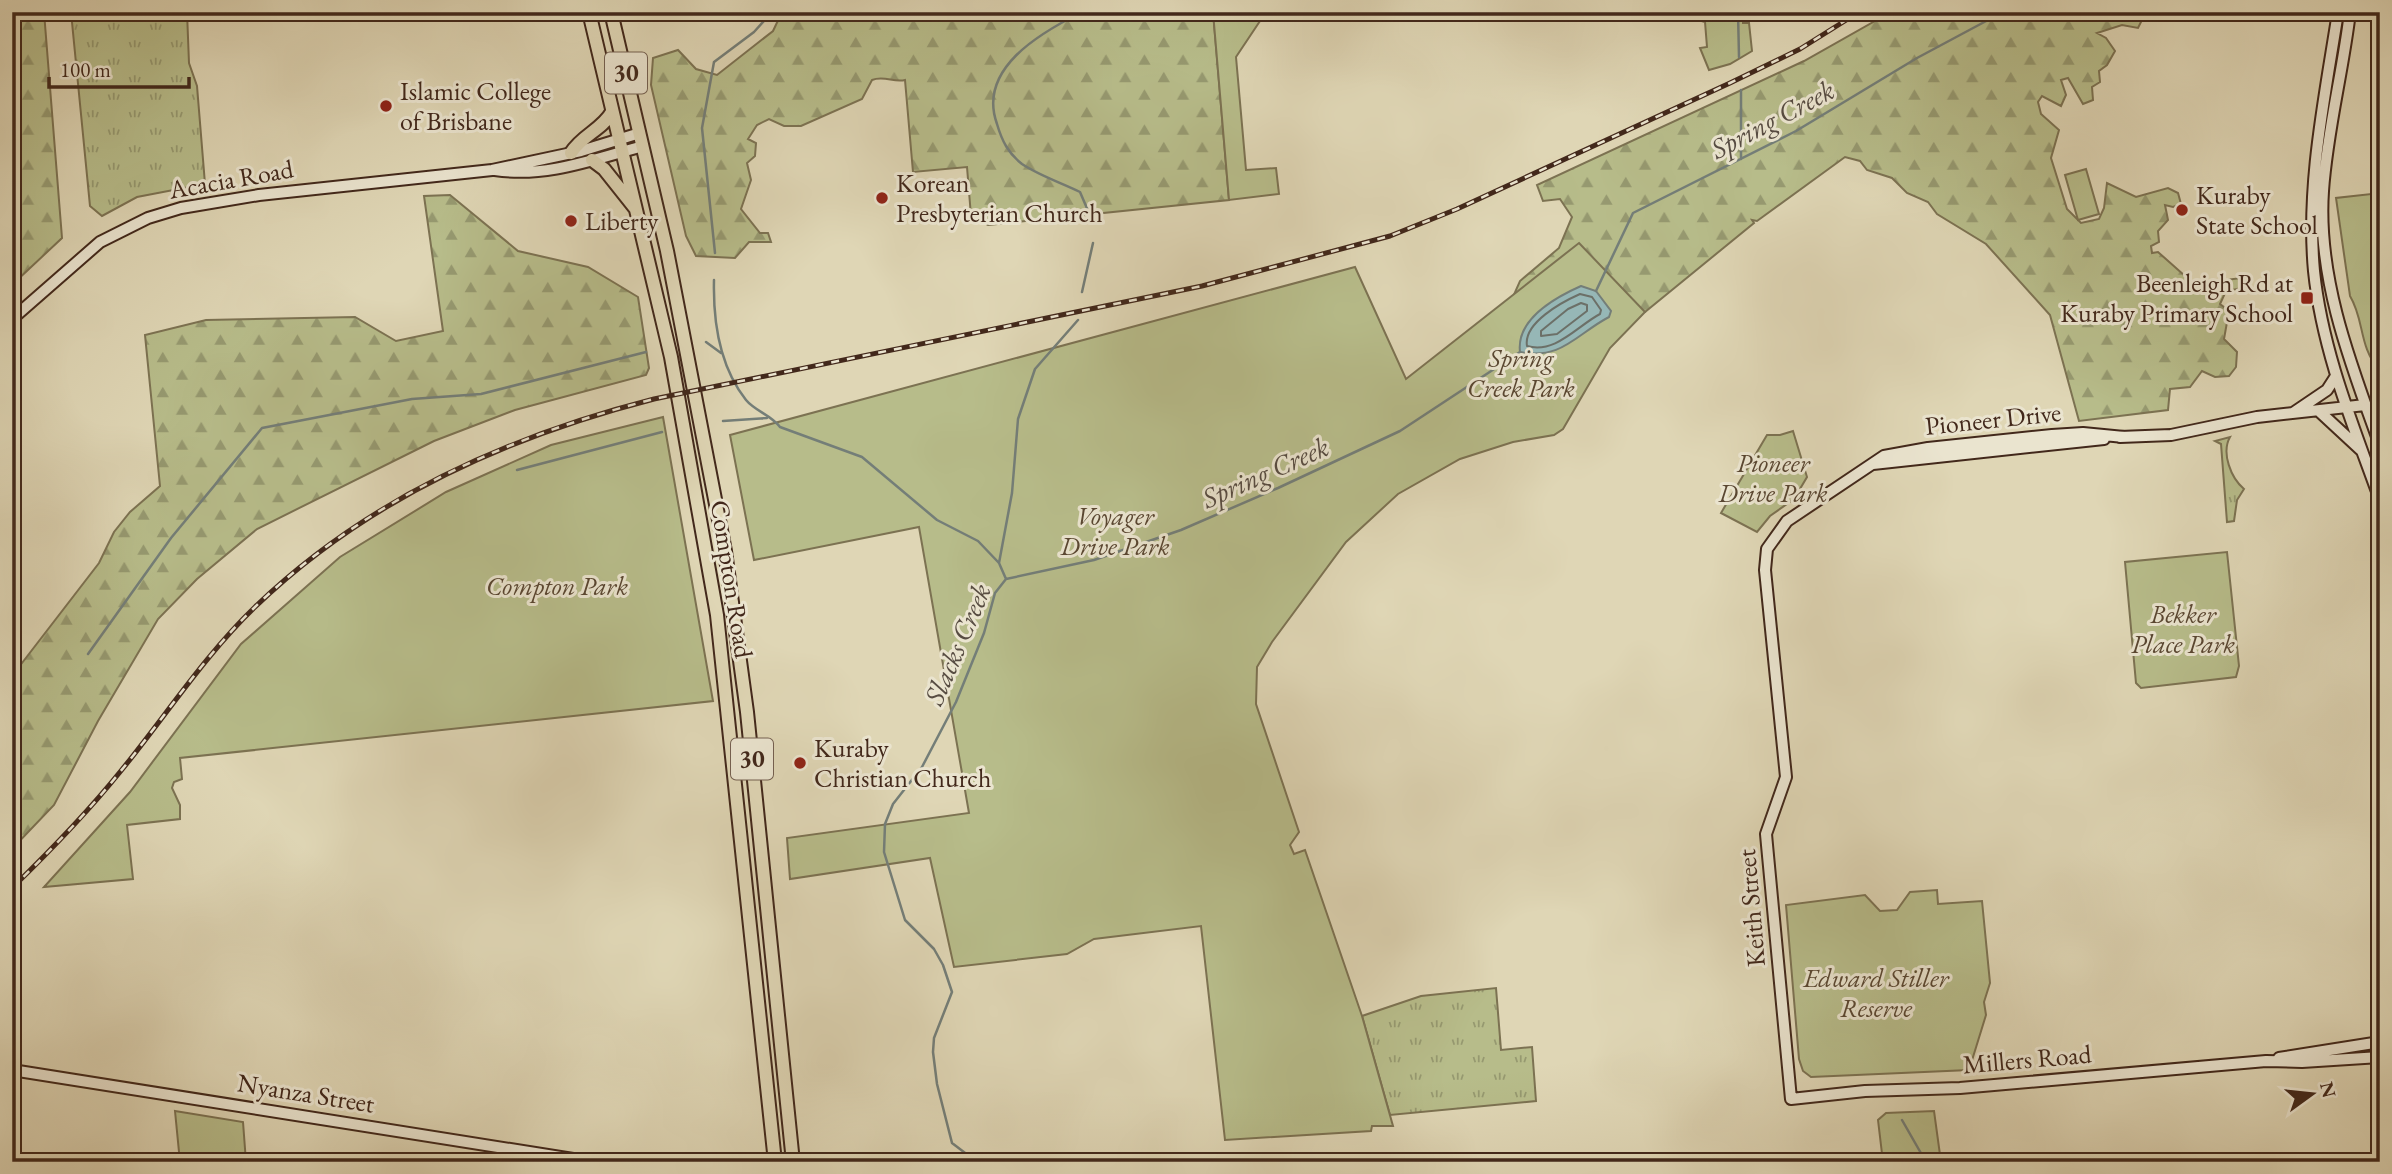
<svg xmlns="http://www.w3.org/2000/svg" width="2392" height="1174" viewBox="0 0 2392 1174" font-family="'EB Garamond',serif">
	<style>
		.grass { fill: url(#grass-tufts); stroke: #7c7252; stroke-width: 2 }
		.forest { fill: url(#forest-firs); stroke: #7c7252; stroke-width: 2 }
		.park { fill: #b7bc8a; stroke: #7c7252; stroke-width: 2 }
		.water { fill: #96b7b6; stroke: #747e78; stroke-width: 2 }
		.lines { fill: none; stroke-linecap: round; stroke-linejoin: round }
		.shore { stroke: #6c7068; stroke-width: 2 }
		.stream { stroke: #747e78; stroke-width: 2.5 }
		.secondary-casing { stroke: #42281b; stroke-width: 14 }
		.primary-casing { stroke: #42281b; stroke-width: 16 }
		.secondary { stroke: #eae4cf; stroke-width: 10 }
		.primary { stroke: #dfd6b5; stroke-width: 12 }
		.rail-casing { stroke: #42281b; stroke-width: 5 }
		.rail { stroke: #eae4cf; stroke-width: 2.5; stroke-dasharray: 8; stroke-linecap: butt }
		.poi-dot { fill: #8f2418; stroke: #eae4cf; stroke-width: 2.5 }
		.labels { text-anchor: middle; stroke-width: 6; stroke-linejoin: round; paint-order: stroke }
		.shield { fill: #eae4cf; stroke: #746051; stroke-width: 2 }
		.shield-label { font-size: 24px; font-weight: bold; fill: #42281b }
		.poi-label { font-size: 26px; fill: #42281b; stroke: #eae4cf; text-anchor: start }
		.street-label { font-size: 26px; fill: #42281b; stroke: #eae4cf }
		.park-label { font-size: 26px; font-style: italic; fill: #594631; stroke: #eae4cf }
		.water-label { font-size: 28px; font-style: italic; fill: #574c42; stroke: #eae4cf }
	</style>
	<defs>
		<pattern id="grass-tufts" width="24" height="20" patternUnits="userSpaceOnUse" patternTransform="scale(1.75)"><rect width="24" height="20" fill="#b7bc8a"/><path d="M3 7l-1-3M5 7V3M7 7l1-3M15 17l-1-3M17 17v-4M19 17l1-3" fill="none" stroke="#969970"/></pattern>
		<pattern id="forest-firs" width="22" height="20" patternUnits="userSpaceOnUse" patternTransform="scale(1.75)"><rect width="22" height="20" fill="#b7bc8a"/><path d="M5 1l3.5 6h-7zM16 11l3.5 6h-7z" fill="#969970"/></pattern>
	</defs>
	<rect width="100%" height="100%" fill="#dfd6b5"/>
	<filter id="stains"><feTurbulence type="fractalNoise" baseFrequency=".00286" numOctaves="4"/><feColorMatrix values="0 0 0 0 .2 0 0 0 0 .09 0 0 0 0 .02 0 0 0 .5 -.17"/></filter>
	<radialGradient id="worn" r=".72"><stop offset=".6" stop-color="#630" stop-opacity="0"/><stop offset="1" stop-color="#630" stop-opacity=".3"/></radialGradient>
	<path class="grass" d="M 71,12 L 187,12 L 189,63 L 197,86 L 205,184 L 137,197 L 102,216 L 90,206 Z
		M 2230,437 C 2221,453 2231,478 2244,489 L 2237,500 L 2234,521 L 2227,522 L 2221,444 L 2215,441 Z
		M 1496,988 L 1501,1050 L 1532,1047 L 1536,1101 L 1390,1115 L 1362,1016 L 1421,996 Z"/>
	<path class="forest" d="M 12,12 L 44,12 L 62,238 L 12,285 Z
		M 782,12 L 1213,12 L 1229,200 L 988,225 L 971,216 L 967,167 L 913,172 L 905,80 C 894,83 884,75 872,80 L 862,99 L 801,126 L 784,126 L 769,119 L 757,125 L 748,139 L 756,143 L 755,156 L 747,163 L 751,180 L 741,209 L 760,233 L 768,233 L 771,242 L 749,242 L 735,258 L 696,256 L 686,236 L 651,85 L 653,58 L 678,50 L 696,69 L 717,75 L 773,31 Z
		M 1891,12 L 2146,12 L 2138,28 L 2122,25 L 2097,33 L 2106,38 L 2115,51 L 2107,65 L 2099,71 L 2100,82 L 2092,87 L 2093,100 L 2083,104 L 2068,78 L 2061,80 L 2066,95 L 2061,106 L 2042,96 L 2038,102 L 2041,114 L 2059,130 L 2051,158 L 2067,209 L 2081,223 L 2099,219 L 2104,208 L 2107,183 L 2136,197 L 2168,188 L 2178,193 L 2181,204 L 2173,207 L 2165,205 L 2168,220 L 2158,231 L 2159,242 L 2151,246 L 2152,253 L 2158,252 L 2194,284 L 2249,277 L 2238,289 L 2226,291 L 2220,304 L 2229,311 L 2224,339 L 2237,352 L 2236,367 L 2229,376 L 2215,377 L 2202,371 L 2190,387 L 2170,389 L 2168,410 L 2079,421 L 2050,315 L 1986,244 L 1937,214 L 1928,202 L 1907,193 L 1892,178 L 1867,170 L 1860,161 L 1845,157 L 1757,221 L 1752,220 L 1754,223 L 1645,312 L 1504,317 L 1520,281 L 1559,248 L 1572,217 L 1560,199 L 1543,201 L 1537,185 L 1804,61 Z
		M 450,195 L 518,251 L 588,267 L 638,297 L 649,368 L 646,375 L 515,410 L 434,441 L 257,529 L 197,579 L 158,619 L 98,721 L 54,805 L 12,849 L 12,676 L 99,563 L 114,532 L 130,512 L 160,486 L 145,335 L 206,320 L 355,317 L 396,341 L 443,331 L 424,196 Z"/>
	<path class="park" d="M 1213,12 L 1266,12 L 1236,57 L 1246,170 L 1276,168 L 1279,194 L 1229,200 Z
		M 1670,12 L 1743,12 L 1743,23 L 1749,23 L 1752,51 L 1730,64 L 1709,70 L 1700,48 L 1707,47 L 1705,22 Z
		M 2086,169 L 2099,214 L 2078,220 L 2065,175 Z
		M 2380,193 L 2380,371 C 2358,346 2365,321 2350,296 L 2336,198 Z
		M 1579,243 L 1645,312 L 1610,348 L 1563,429 L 1554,435 L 1513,442 L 1460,459 L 1398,494 L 1346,542 L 1272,642 L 1257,667 L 1256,704 L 1299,832 L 1290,845 L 1294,854 L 1305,850 L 1362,1016 L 1393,1126 L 1372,1126 L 1371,1131 L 1225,1140 L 1201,926 L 1094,939 L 1067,954 L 954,967 L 930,858 L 790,879 L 787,838 L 969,813 L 919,527 L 754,560 L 730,435 L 1355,267 L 1406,379 Z
		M 663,417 L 713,701 L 180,758 L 182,779 L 174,782 L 172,788 L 180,805 L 180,819 L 127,825 L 133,879 L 44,887 L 130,792 L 241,644 L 340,557 L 446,492 L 551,445 Z
		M 1793,431 L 1807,477 L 1794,499 L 1770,516 L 1757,532 L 1721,513 L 1767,435 L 1780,435 Z
		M 2227,552 L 2239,666 L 2236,677 L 2141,688 L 2136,683 L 2125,562 Z
		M 1937,890 L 1938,904 L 1982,901 L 1990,983 L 1984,1002 L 1986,1015 L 1969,1070 L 1811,1077 L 1803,1071 L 1799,1059 L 1786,905 L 1865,895 L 1880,911 L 1897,910 L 1910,892 Z
		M 175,1111 L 243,1122 L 246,1162 L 180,1162 Z
		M 1934,1111 L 1941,1162 L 1883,1162 L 1878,1120 L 1886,1113 Z"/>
	<path class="water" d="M 1581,286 L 1596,291 L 1611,311 L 1609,317 C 1575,335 1562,360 1520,352 C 1516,319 1554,298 1581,286 Z"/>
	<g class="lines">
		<path class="shore" d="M 1580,294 L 1592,297 L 1601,310 L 1600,314 C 1577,326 1556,354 1527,346 C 1523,323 1562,302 1580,294 Z
			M 1581,303 L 1587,305 L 1587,311 L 1557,334 L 1541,336 L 1541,331 L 1568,309 Z"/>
		<path class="stream" d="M 1082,12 C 1040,33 977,69 997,124 C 1002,141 1008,153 1022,164 C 1040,176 1062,183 1080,192 L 1089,213
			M 1738,12 L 1739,57
			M 1741,159 L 1741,90
			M 715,253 L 702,128 L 714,62 L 754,32 L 772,12
			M 714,280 C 713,321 719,366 746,400 C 755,411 771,415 780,427 L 862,457 L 937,520 L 978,541 L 999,563 L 1006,579 L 995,593 L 984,633 L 956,702 L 922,767 L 893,804 L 885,824 L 884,852 L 905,920 L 934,949 L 943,965 L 952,992 L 934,1038 L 933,1052 L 937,1084 L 952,1143 L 977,1162
			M 1596,291 L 1633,213 L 1796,131 L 1917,58 L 2003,12
			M 1082,292 L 1093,243
			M 706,342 L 721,353
			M 723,421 L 767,418
			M 517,470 L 662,432
			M 999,563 L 1012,493 L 1018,419 L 1035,369 L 1078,320
			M 1006,579 L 1094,560 L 1181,530 L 1278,488 L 1400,431 L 1520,352
			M 88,654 L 171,538 L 262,428 L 412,399 L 481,394 L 646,352
			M 1902,1120 L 1926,1162"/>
		<defs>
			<path id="secondary" d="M 2338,12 C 2325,96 2306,185 2314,271 C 2322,350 2353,425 2380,500
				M 2350,12 C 2343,72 2327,131 2323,191 C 2317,278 2351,365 2380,445
				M 495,170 C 547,178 594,159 643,146
				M 12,319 L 100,242 L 148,218 L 181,208 L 259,195 L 492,170 L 581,151 L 640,133
				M 2320,412 L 2361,450
				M 2293,413 L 2327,390 L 2336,376
				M 2120,437 L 2171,435 L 2257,417 L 2365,405
				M 2124,437 L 2083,433 L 2052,435 L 1928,448 L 1884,456 L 1787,521 L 1767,549 L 1765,570 L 1786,777 L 1766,834 L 1767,845 L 1791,1099 L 1865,1091 L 1960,1088 L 2266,1061 L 2302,1062 L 2380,1057
				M 1873,464 L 2104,439
				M 2279,1058 L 2380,1042
				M 12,1070 L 592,1162"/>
			<path id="primary" d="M 589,12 L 671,357 L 717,615 L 775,1162
				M 611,12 L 667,251 L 725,551 L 747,712 L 793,1162
				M 571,153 C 582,135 602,130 612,112
				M 592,160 L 604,169 L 635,208"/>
		</defs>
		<use href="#secondary" class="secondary-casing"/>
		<use href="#primary" class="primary-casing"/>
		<use href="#secondary" class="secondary"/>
		<use href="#primary" class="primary"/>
		<defs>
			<path id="rail" d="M 12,888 C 50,851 87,813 120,772 C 165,717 204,656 255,607 C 366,500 505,437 654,399 L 1202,286 L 1390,236 L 1457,209 L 1730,83 L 1800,49 L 1859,12"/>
		</defs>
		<use href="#rail" class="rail-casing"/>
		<use href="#rail" class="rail"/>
	</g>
	<g class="poi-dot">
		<circle cx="386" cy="106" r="7"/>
		<circle cx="882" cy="198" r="7"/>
		<circle cx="2182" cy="210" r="7"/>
		<circle cx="571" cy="221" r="7"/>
		<rect x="2300" y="291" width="14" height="14" rx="3.5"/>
		<circle cx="800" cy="763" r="7"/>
	</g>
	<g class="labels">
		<g class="shield">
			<rect x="605" y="52.5" width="42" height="41" rx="5"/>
			<rect x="731" y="738.5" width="42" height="41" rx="5"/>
		</g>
		<g class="shield-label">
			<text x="626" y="81">30</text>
			<text x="752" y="767">30</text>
		</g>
		<g class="poi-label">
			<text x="400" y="100">Islamic College<tspan x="400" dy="30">of Brisbane</tspan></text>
			<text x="896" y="192">Korean<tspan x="896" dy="30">Presbyterian Church</tspan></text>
			<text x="2196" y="204">Kuraby<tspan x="2196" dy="30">State School</tspan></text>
			<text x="585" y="230">Liberty</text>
			<text x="2293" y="292" text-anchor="end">Beenleigh Rd at<tspan x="2293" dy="30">Kuraby Primary School</tspan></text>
			<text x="814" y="757">Kuraby<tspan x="814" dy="30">Christian Church</tspan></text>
		</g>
		<g class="street-label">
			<text transform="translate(231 179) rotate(-10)" y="9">Acacia Road</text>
			<text transform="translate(1993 419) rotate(-6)" y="9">Pioneer Drive</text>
			<text transform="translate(732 579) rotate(81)" y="9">Compton Road</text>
			<text transform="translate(1751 908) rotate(-95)" y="9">Keith Street</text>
			<text transform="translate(2027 1059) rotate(-5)" y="9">Millers Road</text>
			<text transform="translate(306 1093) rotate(9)" y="9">Nyanza Street</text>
		</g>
		<g class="park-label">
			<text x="1521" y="367">Spring<tspan x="1521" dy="30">Creek Park</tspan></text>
			<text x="1773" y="472">Pioneer<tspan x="1773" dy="30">Drive Park</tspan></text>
			<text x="1115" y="525">Voyager<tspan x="1115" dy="30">Drive Park</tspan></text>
			<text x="557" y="595">Compton Park</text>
			<text x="2183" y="623">Bekker<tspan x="2183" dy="30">Place Park</tspan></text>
			<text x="1876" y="987">Edward Stiller<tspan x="1876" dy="30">Reserve</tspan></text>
		</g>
		<g class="water-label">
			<text transform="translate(1772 119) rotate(-28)" y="10">Spring Creek</text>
			<text transform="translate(1265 472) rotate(-24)" y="10">Spring Creek</text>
			<text transform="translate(957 644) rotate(-67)" y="10">Slacks Creek</text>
		</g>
	</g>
	<rect width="2392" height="1174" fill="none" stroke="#dfd6b5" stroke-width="42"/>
	<rect x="14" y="14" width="2364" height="1146" fill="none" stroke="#42281b" stroke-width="3.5"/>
	<rect x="21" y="21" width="2350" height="1132" fill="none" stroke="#42281b" stroke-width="2"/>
	<g transform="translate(2312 1094) rotate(75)" stroke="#eae4cf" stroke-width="5" paint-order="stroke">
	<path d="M0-5L12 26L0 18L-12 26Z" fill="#42281b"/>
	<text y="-10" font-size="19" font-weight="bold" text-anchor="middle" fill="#42281b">N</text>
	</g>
	<path d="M49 77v10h140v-10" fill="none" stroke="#42281b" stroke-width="3.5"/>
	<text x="60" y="77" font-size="21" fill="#42281b" stroke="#eae4cf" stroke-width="5" paint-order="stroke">100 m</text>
	<rect width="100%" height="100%" filter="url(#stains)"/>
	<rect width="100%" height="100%" fill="url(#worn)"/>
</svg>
